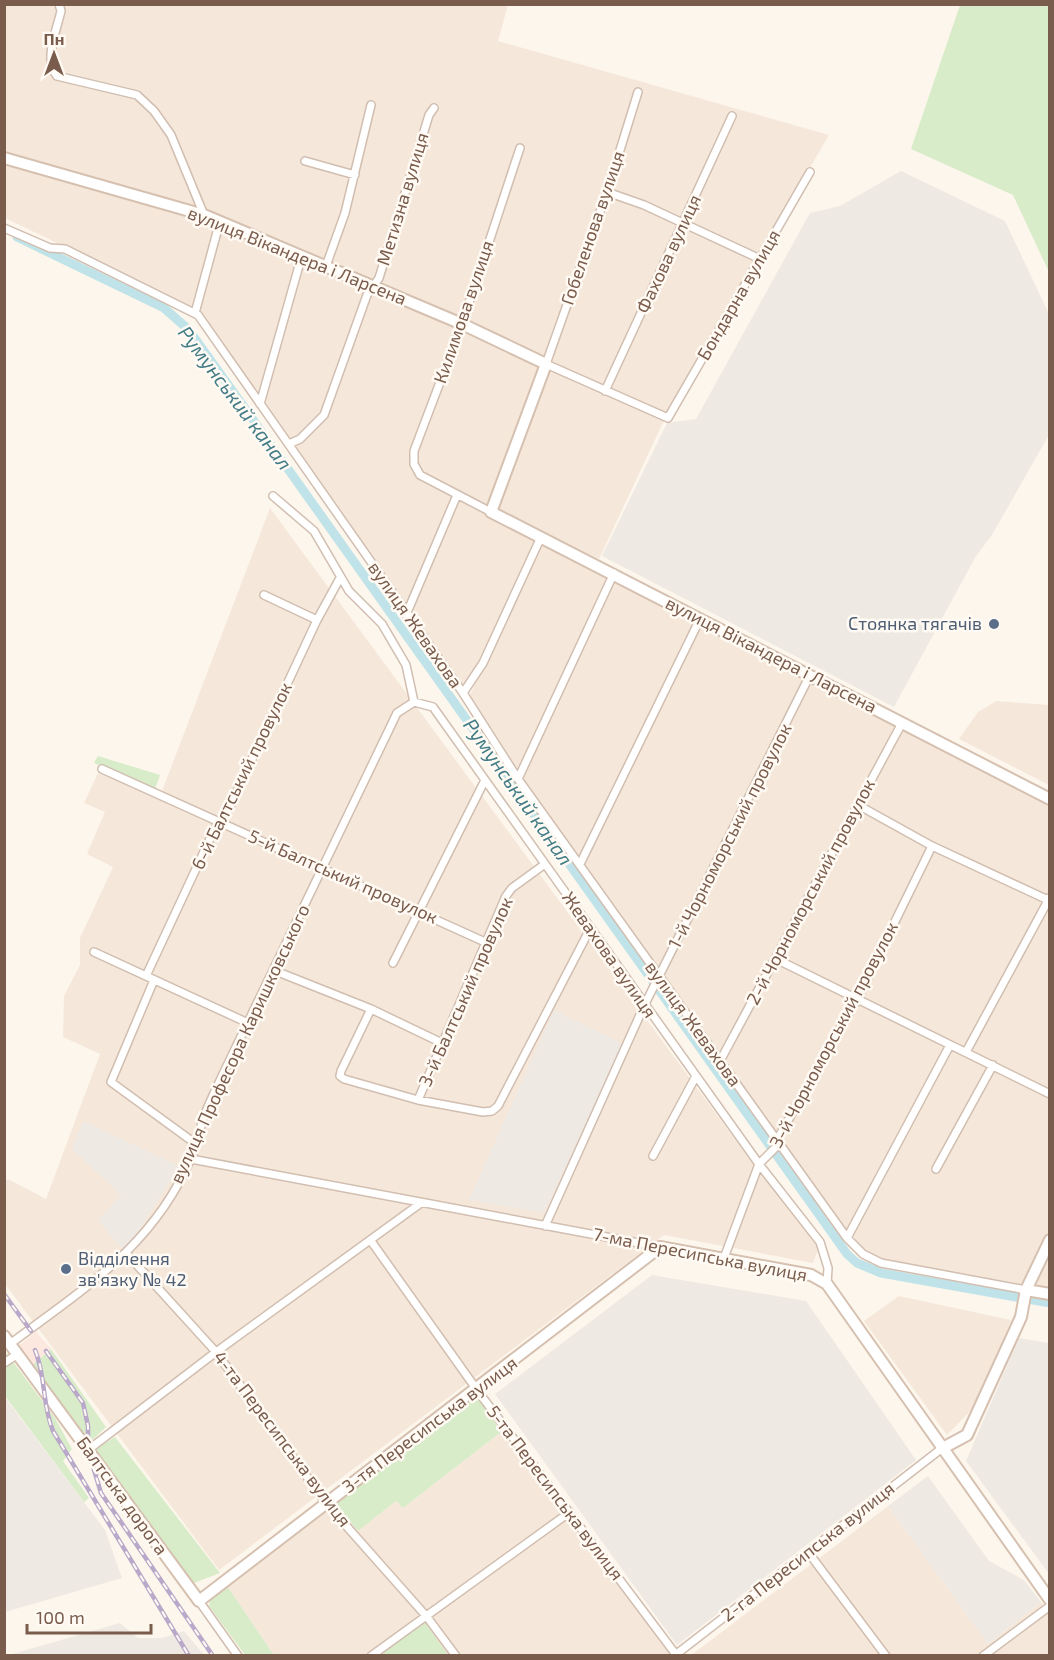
<svg xmlns="http://www.w3.org/2000/svg" width="1054" height="1660" viewBox="0 0 1054 1660" font-family="'Exo 2',sans-serif">
	<style>
		.residential { fill: #f5e8da }
		.commercial { fill: #fde8e0 }
		.industrial { fill: #efe9e4 }
		.green { fill: #d8ecc9 }
		.lines { fill: none; stroke-linecap: round; stroke-linejoin: round }
		.canal { stroke: #bfe3e8; stroke-width: 9 }
		.street-casing { stroke: #d1beb0; stroke-width: 10 }
		.secondary-casing { stroke: #d6c0b0; stroke-width: 14 }
		.street { stroke: #fff; stroke-width: 7 }
		.secondary { stroke: #fff; stroke-width: 10 }
		.rail-casing { stroke: #b9a8c9; stroke-width: 4.5 }
		.rail { stroke: #fffaf3; stroke-width: 2; stroke-dasharray: 7; stroke-linecap: butt }
		.service-dot { fill: #5c6f8a; stroke: #fffaf3; stroke-width: 2 }
		.labels { text-anchor: middle; stroke-width: 5; stroke-linejoin: round; paint-order: stroke }
		.street-label { font-size: 18px; fill: #7a5c4d; stroke: #fffaf3 }
		.service-label { font-size: 18px; fill: #4e5e75; stroke: #fffaf3; text-anchor: end }
		.water-label { font-size: 20px; font-style: italic; fill: #437c86; stroke: #fffaf3 }
	</style>
	<rect width="100%" height="100%" fill="#fdf6ec"/>
	<path class="residential" d="M 4,5 L 508,5 L 498,41 L 829,135 L 667,414 L 599,559 L 540,531 L 482,660 L 466,684 L 459,683 L 200,312 L 5,218 Z
		M 270,508 L 750,1160 L 788,1202 L 820,1245 L 813,1263 L 664,1235 L 219,1570 L 5,1284 L 5,1181 L 8,1179 L 46,1199 L 100,1054 L 63,1037 L 64,996 L 80,965 L 80,938 L 113,867 L 87,854 L 105,812 L 84,803 L 98,773 L 159,799 Z
		M 542,543 L 1049,803 L 1049,1290 L 881,1260 L 852,1240 L 525,781 L 469,697 Z
		M 996,701 L 1049,705 L 1049,785 L 959,739 L 978,712 Z
		M 899,1296 L 1011,1320 L 978,1403 L 947,1435 L 864,1321 Z
		M 501,1432 L 672,1655 L 274,1655 L 227,1586 L 335,1503 L 358,1531 L 396,1501 L 403,1508 Z
		M 888,1506 L 988,1644 L 1041,1602 L 1049,1614 L 1049,1655 L 690,1656 Z"/>
	<path class="commercial" d="M 36,1332 L 51,1349 L 32,1365 L 17,1347 Z"/>
	<path class="industrial" d="M 901,171 L 1005,221 L 1049,314 L 1050,433 L 992,535 L 976,556 L 894,707 L 602,556 L 667,423 L 696,419 L 810,213 L 840,206 Z
		M 554,1010 L 623,1044 L 544,1213 L 469,1200 Z
		M 83,1121 L 179,1166 L 125,1253 L 98,1220 L 121,1195 L 72,1149 Z
		M 652,1275 L 806,1301 L 916,1460 L 677,1645 L 495,1394 Z
		M 1019,1338 L 1049,1343 L 1049,1574 L 966,1461 Z
		M 4,1396 L 105,1530 L 122,1578 L 5,1612 Z
		M 928,1476 L 989,1561 L 1024,1580 L 1041,1602 L 988,1644 L 888,1506 Z
		M 120,1623 L 138,1638 L 162,1638 L 184,1631 L 204,1655 L 9,1655 Z"/>
	<path class="green" d="M 960,5 L 1049,5 L 1049,272 L 1013,195 L 911,149 Z
		M 98,756 L 160,775 L 155,789 L 94,763 Z
		M 51,1349 L 106,1427 L 89,1443 L 32,1365 Z
		M 5,1351 L 55,1418 L 72,1449 L 63,1461 L 89,1498 L 84,1502 L 5,1396 Z
		M 477,1395 L 501,1432 L 403,1508 L 396,1501 L 358,1531 L 335,1503 Z
		M 115,1437 L 220,1573 L 194,1583 L 94,1450 Z
		M 227,1586 L 274,1655 L 245,1655 L 209,1606 L 210,1598 Z
		M 425,1623 L 448,1655 L 377,1656 Z"/>
	<g class="lines">
		<path class="canal" d="M 17,237 L 164,308 L 189,330 L 847,1254 L 857,1263 L 881,1273 L 1050,1303"/>
		<defs>
			<path id="street" d="M 59,4 L 61,11 C 57,29 43,61 57,76 L 137,95 L 154,111 L 171,135 L 204,215
				M 638,92 L 607,192 L 546,364 L 668,418 L 810,172
				M 305,161 L 355,175
				M 607,192 L 644,205 L 760,259
				M 4,228 L 50,248 L 65,249 L 198,315 L 463,693 L 518,779 L 847,1238 L 863,1254 L 881,1263 L 1026,1290
				M 326,266 L 345,213 L 371,105
				M 195,313 L 220,221
				M 605,391 L 732,116
				M 260,404 L 302,255
				M 289,444 L 300,439 L 324,415 L 367,295 L 379,278 L 429,115 L 434,108
				M 273,496 L 314,531 L 349,591 L 382,624 L 406,665 L 414,702
				M 491,512 L 420,475 L 414,464 L 414,451 L 462,324 L 520,148
				M 264,595 L 317,620
				M 406,615 L 457,495
				M 463,693 L 483,663 L 541,537
				M 414,702 L 433,707 L 759,1164 L 820,1242 L 828,1268 L 827,1284
				M 102,769 L 485,942
				M 518,779 L 614,573
				M 858,805 L 932,846 L 1048,900
				M 580,864 L 700,619
				M 94,952 L 248,1023
				M 776,959 L 1050,1094
				M 393,963 L 485,780
				M 273,970 L 371,1009 L 442,1043
				M 146,976 L 215,828 L 226,815 L 317,620 L 340,578
				M 154,980 L 111,1082 L 196,1144
				M 371,1009 L 341,1071 L 340,1076 L 344,1079 L 418,1100 L 483,1112 L 492,1111 L 498,1106 L 590,929
				M 966,1052 L 1050,897
				M 720,1061 L 902,723
				M 418,1100 L 506,896 L 512,888 L 545,864
				M 653,1156 L 696,1076
				M 191,1159 L 660,1247
				M 936,1169 L 993,1065
				M 545,1226 L 644,1006 L 810,675
				M 847,1238 L 950,1045
				M 371,1241 L 477,1390 L 677,1656
				M 127,1254 L 216,1352 L 326,1503 L 427,1617 L 456,1656
				M 724,1258 L 759,1164 L 776,1147 L 777,1140 L 857,999 L 932,846
				M 10,1344 C 83,1289 153,1247 191,1158 C 197,1146 199,1132 203,1119 C 209,1103 217,1087 224,1072 L 397,713 L 414,702
				M 4,1363 L 18,1354
				M 88,1450 L 216,1352 L 421,1203
				M 808,1552 L 886,1656
				M 199,1601 L 238,1656
				M 371,1656 L 570,1512
				M 674,1656 L 941,1449
				M 983,1656 L 1050,1606"/>
			<path id="secondary" d="M 4,158 L 204,215 L 462,324 L 546,364 L 491,512 L 1050,799
				M 1026,1290 L 1050,1294
				M 4,1336 L 199,1601 L 660,1247 L 811,1275 L 827,1284 L 1050,1600
				M 941,1449 L 967,1435 L 1021,1317 L 1026,1290 L 1050,1240"/>
		</defs>
		<use href="#street" class="street-casing"/>
		<use href="#secondary" class="secondary-casing"/>
		<use href="#street" class="street"/>
		<use href="#secondary" class="secondary"/>
		<defs>
			<path id="rail" d="M 4,1294 L 31,1331
				M 35,1350 C 46,1376 42,1405 53,1431 L 189,1656
				M 46,1351 L 83,1403 L 88,1426 L 88,1450 L 101,1493 L 213,1656"/>
		</defs>
		<use href="#rail" class="rail-casing"/>
		<use href="#rail" class="rail"/>
	</g>
	<g class="service-dot">
		<circle cx="994" cy="624" r="6"/>
		<circle cx="66" cy="1269" r="6"/>
	</g>
	<g class="labels">
		<g class="street-label">
			<text transform="translate(403 199) rotate(-73)" y="6">Метизна вулиця</text>
			<text transform="translate(593 228) rotate(-71)" y="6">Гобеленова вулиця</text>
			<text transform="translate(669 254) rotate(-65)" y="6">Фахова вулиця</text>
			<text transform="translate(297 256) rotate(22)" y="6">вулиця Вікандера і Ларсена</text>
			<text transform="translate(739 295) rotate(-60)" y="6">Бондарна вулиця</text>
			<text transform="translate(464 312) rotate(-71)" y="6">Килимова вулиця</text>
			<text transform="translate(415 625) rotate(55)" y="6">вулиця Жевахова</text>
			<text transform="translate(771 655) rotate(27)" y="6">вулиця Вікандера і Ларсена</text>
			<text transform="translate(242 776) rotate(-64)" y="6">6-й Балтський провулок</text>
			<text transform="translate(730 836) rotate(-63)" y="6">1-й Чорноморський провулок</text>
			<text transform="translate(343 877) rotate(24)" y="6">5-й Балтський провулок</text>
			<text transform="translate(811 892) rotate(-62)" y="6">2-й Чорноморський провулок</text>
			<text transform="translate(609 955) rotate(55)" y="6">Жевахова вулиця</text>
			<text transform="translate(466 992) rotate(-66)" y="6">3-й Балтський провулок</text>
			<text transform="translate(693 1024) rotate(54)" y="6">вулиця Жевахова</text>
			<text transform="translate(834 1035) rotate(-62)" y="6">3-й Чорноморський провулок</text>
			<text transform="translate(240 1044) rotate(-65)" y="6">вулиця Професора Каришковського</text>
			<text transform="translate(700 1255) rotate(11)" y="6">7-ма Пересипська вулиця</text>
			<text transform="translate(430 1425) rotate(-37)" y="6">3-тя Пересипська вулиця</text>
			<text transform="translate(282 1439) rotate(53)" y="6">4-та Пересипська вулиця</text>
			<text transform="translate(555 1493) rotate(53)" y="6">5-та Пересипська вулиця</text>
			<text transform="translate(122 1496) rotate(54)" y="6">Балтська дорога</text>
			<text transform="translate(808 1552) rotate(-38)" y="6">2-га Пересипська вулиця</text>
		</g>
		<g class="service-label">
			<text x="982" y="630">Стоянка тягачів</text>
			<text x="78" y="1265" text-anchor="start">Відділення<tspan x="78" dy="21">зв'язку № 42</tspan></text>
		</g>
		<g class="water-label">
			<text transform="translate(235 398) rotate(53)" y="7">Румунський канал</text>
			<text transform="translate(518 792) rotate(55)" y="7">Румунський канал</text>
		</g>
	</g>
	<rect width="1054" height="1660" fill="none" stroke="#7a5c4d" stroke-width="12"/>
	<g transform="translate(54 54)" stroke="#fffaf3" stroke-width="4.5" paint-order="stroke">
	<path d="M0-4.5L10 22L0 15L-10 22Z" fill="#7a5c4d"/>
	<text y="-9" font-size="16" font-weight="bold" text-anchor="middle" fill="#7a5c4d">Пн</text>
	</g>
	<path d="M27 1624v9h124v-9" fill="none" stroke="#7a5c4d" stroke-width="3"/>
	<text x="36" y="1624" font-size="18" fill="#7a5c4d" stroke="#fffaf3" stroke-width="4.5" paint-order="stroke">100 m</text>
</svg>
